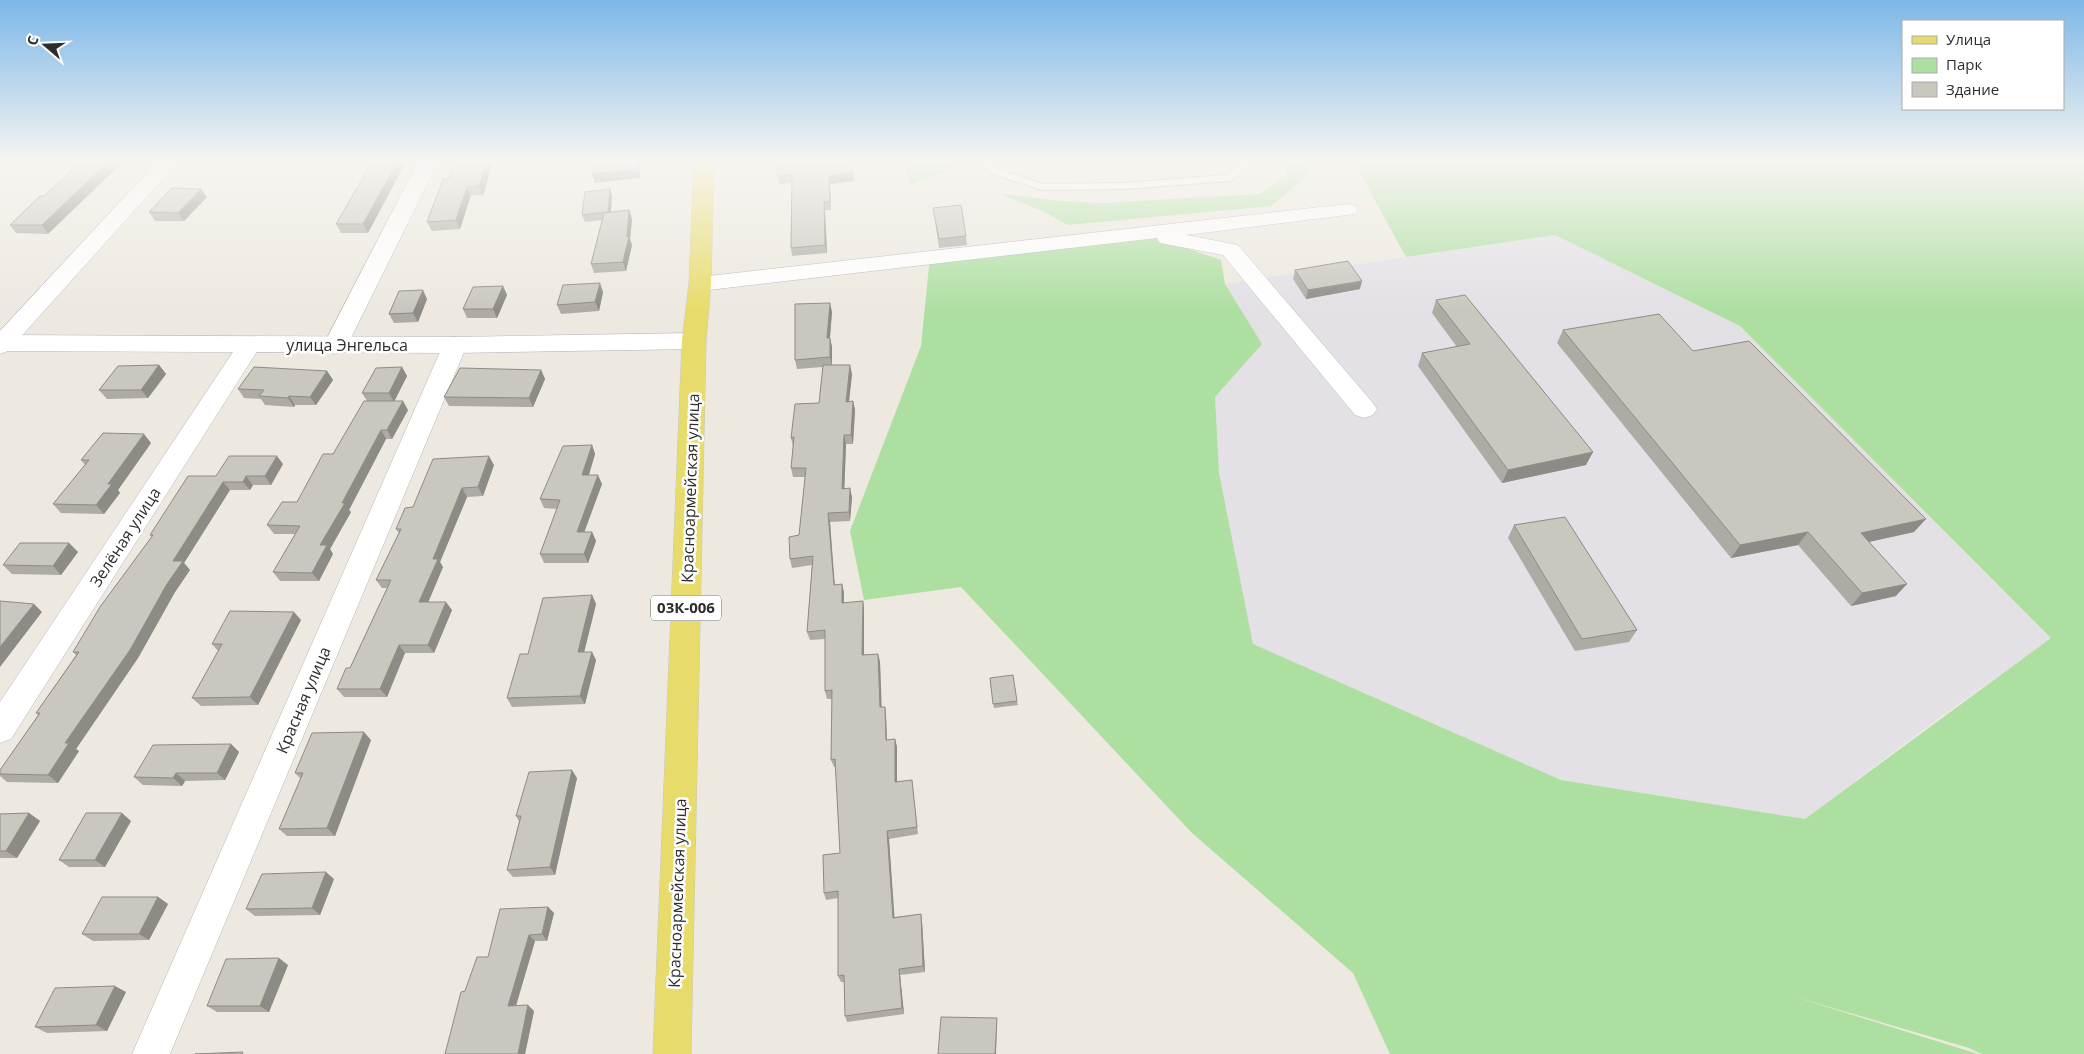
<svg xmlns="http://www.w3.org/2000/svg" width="2084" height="1054" viewBox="0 0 2084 1054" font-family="'Open Sans',sans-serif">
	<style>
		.industrial { fill: #e3e0e6 }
		.green { fill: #addfa1 }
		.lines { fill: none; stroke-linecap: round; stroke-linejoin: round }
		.service-casing { stroke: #b3b4bf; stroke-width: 2 }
		.minor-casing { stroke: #b3b4bf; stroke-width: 1 }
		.tertiary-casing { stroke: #b3b4bf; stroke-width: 1 }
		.primary-casing { stroke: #c8c8c8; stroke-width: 1 }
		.service { fill: #fff; fill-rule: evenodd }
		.minor { fill: #fff; fill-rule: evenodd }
		.tertiary { fill: #fff; fill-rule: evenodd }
		.primary { fill: #e7dc6b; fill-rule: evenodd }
		.wall { fill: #adaba3 }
		.shaded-wall { fill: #8d8b85 }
		.building { fill: #c9c7be; stroke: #8d8b85 }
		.labels { text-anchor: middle; stroke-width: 5; stroke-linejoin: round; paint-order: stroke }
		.shield { fill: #fff; stroke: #6c6c6c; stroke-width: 1 }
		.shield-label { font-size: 15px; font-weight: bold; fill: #2d2d2d }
		.street-label { font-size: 16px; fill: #2d2d2d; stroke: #fff }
	</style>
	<rect width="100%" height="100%" fill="#ede9e0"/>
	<path class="industrial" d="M 1555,235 L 1740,326 L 2052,638 L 1937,719 L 1805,819 L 1561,780 L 1253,644 L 1219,473 L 1215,397 L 1262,344 L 1225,284 Z"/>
	<path class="green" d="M 904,162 L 954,162 L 956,168 L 910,185 Z
		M 1287,162 L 1311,162 L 1306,177 L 1271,206 L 1068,225 L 1044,212 L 1001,194 L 1062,201 L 1103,203 L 1260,194 L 1286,175 Z
		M 1354,162 L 2084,162 L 2084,1054 L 1982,1054 L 1969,1048 L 1792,996 L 1978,1054 L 1390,1054 L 1353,973 L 1192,833 L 961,587 L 864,600 L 850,531 L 921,346 L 930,256 L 1142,233 L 1221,260 L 1225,284 L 1262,344 L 1215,397 L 1219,473 L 1253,644 L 1561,780 L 1805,819 L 2051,638 L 1740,326 L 1555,235 L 1406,257 Z"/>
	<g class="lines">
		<defs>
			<path id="service" d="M 981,162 L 992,162 L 998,169 L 1043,184 L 1124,183 L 1227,175 L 1242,162 L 1254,162 L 1230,181 L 1124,189 L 1042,190 L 990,173 Z"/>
			<path id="minor" d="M 157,162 L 178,162 L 8,351 L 0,354 L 0,331 Z
				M 418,162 L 438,162 L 347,346 L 343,351 L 335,354 L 327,351 L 323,346 Z
				M 1348,204 L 1355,206 L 1358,210 L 1355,214 L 1186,235 L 1238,245 L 1373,403 L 1377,409 L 1373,415 L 1364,418 L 1355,415 L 1223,255 L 1160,243 L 1157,238 L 700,291 L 692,289 L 689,284 L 692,279 L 700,277 Z
				M 249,337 L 257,340 L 261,345 L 11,739 L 0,743 L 0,702 L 241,340 Z
				M 455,337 L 463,340 L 467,345 L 170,1054 L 132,1054 L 443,345 L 447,340 Z"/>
			<path id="tertiary" d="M 694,333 L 702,336 L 706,341 L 702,346 L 694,349 L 455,353 L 0,351 L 0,335 L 455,337 Z"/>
			<path id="primary" d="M 694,162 L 714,162 L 711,284 L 706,341 L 691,1054 L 653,1054 L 682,341 L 689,284 Z"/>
		</defs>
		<use href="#service" class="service-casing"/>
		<use href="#minor" class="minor-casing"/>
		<use href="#tertiary" class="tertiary-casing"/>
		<use href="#primary" class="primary-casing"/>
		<use href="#service" class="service"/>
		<use href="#minor" class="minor"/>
		<use href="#tertiary" class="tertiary"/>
		<use href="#primary" class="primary"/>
	</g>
	<path class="wall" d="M 372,162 L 368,233 L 341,233 L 336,224 Z
		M 455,162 L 493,162 L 483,195 L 471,195 L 460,229 L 432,231 L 427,222 Z
		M 778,162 L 853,173 L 854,181 L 830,184 L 831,210 L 825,210 L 827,253 L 792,256 L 791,248 L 792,183 L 779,184 L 777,176 Z
		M 610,189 L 612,196 L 611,212 L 629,210 L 632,219 L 630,239 L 632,245 L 626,271 L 594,273 L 591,264 L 602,220 L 585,222 L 582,215 Z
		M 40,196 L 48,234 L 16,233 L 10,225 Z
		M 207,197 L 184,221 L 155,221 L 149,212 Z
		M 933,208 L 966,236 L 967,245 L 939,248 Z
		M 1295,270 L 1360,289 L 1306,299 L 1293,279 Z
		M 503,286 L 507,295 L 497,318 L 467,318 L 463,309 Z
		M 603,292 L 599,311 L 561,314 L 557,305 Z
		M 427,299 L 418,322 L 394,323 L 389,314 Z
		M 1436,300 L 1586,465 L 1502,483 L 1418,366 L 1422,353 L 1457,347 L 1432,313 Z
		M 832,312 L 830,338 L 832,347 L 832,365 L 852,374 L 849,401 L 853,401 L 855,410 L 853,444 L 846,444 L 844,489 L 852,497 L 850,521 L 830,522 L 835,585 L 842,584 L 844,593 L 844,603 L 863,601 L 864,610 L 864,655 L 878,654 L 880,662 L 881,707 L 885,707 L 886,715 L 887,740 L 895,739 L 897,747 L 897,782 L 913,788 L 918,834 L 889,839 L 894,917 L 921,914 L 922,921 L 925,972 L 900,975 L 904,1014 L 847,1022 L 845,1016 L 844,982 L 841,982 L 838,976 L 838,898 L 826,900 L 824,893 L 840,853 L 836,767 L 834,767 L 831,760 L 832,699 L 827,699 L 825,691 L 825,639 L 810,640 L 807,632 L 812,565 L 792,568 L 790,559 L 799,535 L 805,477 L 793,477 L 791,468 L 793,446 L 791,438 L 819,403 L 823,367 L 797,369 L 795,360 Z
		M 1563,330 L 1693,351 L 1914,532 L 1869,542 L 1896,596 L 1851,606 L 1798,545 L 1731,558 L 1557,343 Z
		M 159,365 L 166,374 L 148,398 L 107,399 L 99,390 Z
		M 402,367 L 407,376 L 394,401 L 408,410 L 392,439 L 386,439 L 349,510 L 351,512 L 330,549 L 333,554 L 319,581 L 280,581 L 273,572 L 295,534 L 274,534 L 267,525 L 297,502 L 333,454 L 367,401 L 362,393 Z
		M 541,370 L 545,379 L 533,407 L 449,406 L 444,397 Z
		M 327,371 L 333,380 L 316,405 L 295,405 L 294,407 L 265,405 L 261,399 L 244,398 L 238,389 Z
		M 151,443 L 118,490 L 120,493 L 104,514 L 61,513 L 53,504 L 85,465 L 81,460 Z
		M 592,445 L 595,454 L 589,475 L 602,484 L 584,532 L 592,532 L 596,541 L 588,563 L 544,563 L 540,554 L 557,509 L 544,508 L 540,499 Z
		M 283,464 L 271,485 L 253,485 L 250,490 L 230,490 L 184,563 L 190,570 L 175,592 L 138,658 L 76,749 L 79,751 L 58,783 L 7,782 L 0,776 L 0,770 L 38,715 L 36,713 L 76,655 L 73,652 L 152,537 L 150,535 L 216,476 Z
		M 494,465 L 483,496 L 467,497 L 440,562 L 443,567 L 428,602 L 452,610 L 434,653 L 405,653 L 387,697 L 344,697 L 337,689 L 350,668 L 387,588 L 382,588 L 376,580 L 399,533 L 396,529 L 413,507 Z
		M 1514,525 L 1637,630 L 1629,642 L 1575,651 L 1508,538 Z
		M 69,543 L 78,552 L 61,575 L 12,574 L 3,565 Z
		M 592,595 L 596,604 L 584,652 L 596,660 L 585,704 L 512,707 L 507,698 L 528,654 Z
		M 301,620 L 258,705 L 201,706 L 192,698 L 218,651 L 212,644 Z
		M 990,682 L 1017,701 L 1018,705 L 994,708 Z
		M 371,740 L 335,836 L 287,836 L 279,829 L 301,779 L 295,773 Z
		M 231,744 L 239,752 L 225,780 L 185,781 L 182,786 L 143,785 L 134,777 Z
		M 577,778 L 555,875 L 513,877 L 507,870 L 519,821 L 516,816 Z
		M 29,813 L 40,821 L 17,858 L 0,858 L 0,814 Z
		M 131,821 L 105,867 L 69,867 L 59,860 Z
		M 334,879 L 320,915 L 255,916 L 246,909 Z
		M 158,897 L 168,904 L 149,940 L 93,941 L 82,934 Z
		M 548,907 L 554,913 L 547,941 L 535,941 L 516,1006 L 534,1011 L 525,1054 L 445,1054 L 488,957 Z
		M 288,965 L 269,1012 L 217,1012 L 207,1006 Z
		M 126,992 L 107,1031 L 47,1033 L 35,1027 Z"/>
	<path class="shaded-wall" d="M 108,162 L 123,162 L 48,234 L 42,225 Z
		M 397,162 L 406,162 L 368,233 L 363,224 Z
		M 487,162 L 493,162 L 483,195 L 479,186 Z
		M 637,162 L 640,162 L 640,178 L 595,183 L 592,174 Z
		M 853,173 L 854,181 L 830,184 L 831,210 L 830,202 L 829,176 Z
		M 467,187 L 471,195 L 460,229 L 456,220 Z
		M 201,189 L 207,197 L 184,221 L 178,213 Z
		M 610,189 L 612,196 L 610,219 L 608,213 Z
		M 824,202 L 825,210 L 827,253 L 825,245 Z
		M 629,210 L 632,219 L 630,239 L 632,245 L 626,271 L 623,262 Z
		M 1362,281 L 1360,289 L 1306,299 L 1308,290 Z
		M 600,283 L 603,292 L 599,311 L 595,302 Z
		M 503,286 L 507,295 L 497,318 L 493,309 Z
		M 423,290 L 427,299 L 418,322 L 413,313 Z
		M 830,303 L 832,312 L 829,347 L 827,338 Z
		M 830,338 L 832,347 L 832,366 L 830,357 Z
		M 159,365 L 166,374 L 148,398 L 141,390 Z
		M 850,365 L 852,374 L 848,410 L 846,402 Z
		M 402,367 L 407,376 L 394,402 L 389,393 Z
		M 541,370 L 545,379 L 533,407 L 529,398 Z
		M 327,371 L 333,380 L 316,405 L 310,397 Z
		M 289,396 L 295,405 L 294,407 L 288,398 Z
		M 403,401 L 408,410 L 392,439 L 387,430 Z
		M 853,401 L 855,410 L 853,444 L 851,435 Z
		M 381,430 L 386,439 L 349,510 L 351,512 L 330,549 L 333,554 L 319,581 L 312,573 L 320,545 Z
		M 144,434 L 151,443 L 118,490 L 120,493 L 104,514 L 96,505 L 108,484 Z
		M 844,435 L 846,444 L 844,498 L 842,489 Z
		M 592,445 L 595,454 L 586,484 L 582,475 Z
		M 1593,452 L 1586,465 L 1502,483 L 1508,470 Z
		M 277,456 L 283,464 L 271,485 L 265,476 Z
		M 489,456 L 494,465 L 483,496 L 478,487 Z
		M 598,475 L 602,484 L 581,541 L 577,532 Z
		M 246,476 L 253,485 L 250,490 L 243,482 Z
		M 223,482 L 230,490 L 184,563 L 190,570 L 175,592 L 138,658 L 76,749 L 79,751 L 58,783 L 48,775 L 65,743 L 173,561 Z
		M 462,488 L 467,497 L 440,562 L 443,567 L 425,610 L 419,602 L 433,559 Z
		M 850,488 L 852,497 L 850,521 L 849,512 Z
		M 828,513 L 830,522 L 835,594 L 834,585 Z
		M 1926,519 L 1914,532 L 1850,546 L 1861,533 Z
		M 592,532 L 596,541 L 588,563 L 584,554 Z
		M 1808,532 L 1798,545 L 1731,558 L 1740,545 Z
		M 69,543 L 78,552 L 61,575 L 53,566 Z
		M 842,584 L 844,593 L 843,611 L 842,603 Z
		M 1907,584 L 1896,596 L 1851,606 L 1862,593 Z
		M 592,595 L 596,604 L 582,661 L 578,652 Z
		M 863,601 L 864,610 L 864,664 L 862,655 Z
		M 446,602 L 452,610 L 434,653 L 428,645 Z
		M 34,604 L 42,612 L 0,667 L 0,647 Z
		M 294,612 L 301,620 L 258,705 L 250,697 Z
		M 399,645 L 405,653 L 387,697 L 380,689 Z
		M 592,652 L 596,660 L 585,704 L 580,696 Z
		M 878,654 L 880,662 L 882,715 L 880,707 Z
		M 885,707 L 886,715 L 887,748 L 886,740 Z
		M 364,732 L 371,740 L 335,836 L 327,828 Z
		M 895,739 L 897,747 L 897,790 L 895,782 Z
		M 231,744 L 239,752 L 225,780 L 217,773 Z
		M 572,770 L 577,778 L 555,875 L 550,867 Z
		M 176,773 L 185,781 L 182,786 L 173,778 Z
		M 29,813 L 40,821 L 17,858 L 6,851 Z
		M 122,813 L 131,821 L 105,867 L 95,860 Z
		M 887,831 L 889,839 L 895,924 L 893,918 Z
		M 326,872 L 334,879 L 320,915 L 312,908 Z
		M 158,897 L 168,904 L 149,940 L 139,934 Z
		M 548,907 L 554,913 L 547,941 L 542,934 Z
		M 921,914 L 922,921 L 925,972 L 923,966 Z
		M 529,935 L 535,941 L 514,1012 L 508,1006 Z
		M 279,958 L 288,965 L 269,1012 L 260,1006 Z
		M 899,969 L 900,975 L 904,1014 L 902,1008 Z
		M 115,986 L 126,992 L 107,1031 L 96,1025 Z
		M 528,1005 L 534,1011 L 525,1054 L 518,1054 Z
		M 997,1018 L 997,1024 L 996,1054 L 995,1054 Z"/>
	<path class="building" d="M 81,162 L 108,162 L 42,225 L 10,225 L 40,196 L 44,196 Z
		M 372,162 L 397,162 L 363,224 L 336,224 Z
		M 455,162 L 487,162 L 479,186 L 467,187 L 456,220 L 427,222 L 443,179 L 448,179 Z
		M 592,162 L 637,162 L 637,169 L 592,174 Z
		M 778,162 L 850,162 L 853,173 L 829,176 L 830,202 L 824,202 L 825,245 L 791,248 L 792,175 L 777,176 Z
		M 172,188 L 201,189 L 178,213 L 149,212 Z
		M 610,189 L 608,212 L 582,215 L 585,192 Z
		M 961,205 L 966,236 L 939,239 L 933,208 Z
		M 629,210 L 627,237 L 629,236 L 623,262 L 591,264 L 604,213 Z
		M 1348,261 L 1362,281 L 1308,290 L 1295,270 Z
		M 600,283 L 595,302 L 557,305 L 563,285 Z
		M 503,286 L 493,309 L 463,309 L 473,287 Z
		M 423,290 L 413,313 L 389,314 L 399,291 Z
		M 1465,295 L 1593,452 L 1508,470 L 1422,353 L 1470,344 L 1436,300 Z
		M 830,303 L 827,338 L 830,338 L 830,357 L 795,360 L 795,304 Z
		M 1659,314 L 1693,351 L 1749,341 L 1926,519 L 1861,533 L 1907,584 L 1862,593 L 1808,532 L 1740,545 L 1563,330 Z
		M 159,365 L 141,390 L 99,390 L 118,366 Z
		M 823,365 L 850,365 L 846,402 L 853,401 L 851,435 L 844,435 L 842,489 L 850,488 L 849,512 L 828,513 L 834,585 L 842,584 L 842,603 L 863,601 L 862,655 L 878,654 L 880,707 L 885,707 L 886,740 L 895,739 L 895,782 L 912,780 L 917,827 L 887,831 L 893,918 L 921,914 L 923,966 L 899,969 L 902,1008 L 845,1016 L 844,975 L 838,976 L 838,891 L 824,893 L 823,855 L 840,853 L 835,759 L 831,760 L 832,690 L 825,691 L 825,630 L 807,632 L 813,556 L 790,559 L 789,537 L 799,535 L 806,468 L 791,468 L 794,437 L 791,438 L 795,404 L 819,403 Z
		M 254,367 L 327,371 L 310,397 L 289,396 L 288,398 L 259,396 L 264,390 L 238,389 Z
		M 402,367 L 389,393 L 362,393 L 376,368 Z
		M 460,368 L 541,370 L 529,398 L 444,397 Z
		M 364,401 L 403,401 L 387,430 L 381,430 L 342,503 L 345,503 L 320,545 L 327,545 L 312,573 L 273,572 L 300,526 L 267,525 L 282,502 L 297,502 L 323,454 L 333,454 Z
		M 103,433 L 144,434 L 108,484 L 112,484 L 96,505 L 53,504 L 89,460 L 81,460 Z
		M 592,445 L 582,475 L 598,475 L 577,532 L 592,532 L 584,554 L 540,554 L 560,500 L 540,499 L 563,446 Z
		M 229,456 L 277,456 L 265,476 L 246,476 L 243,482 L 223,482 L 173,561 L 183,561 L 167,584 L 130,650 L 65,743 L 69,743 L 48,775 L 0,774 L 0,770 L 40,713 L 36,713 L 79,652 L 73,652 L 100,607 L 153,535 L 150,535 L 188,476 L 216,476 Z
		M 489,456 L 478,487 L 462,488 L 433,559 L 438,559 L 419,602 L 446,602 L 428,645 L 399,645 L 380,689 L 337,689 L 346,668 L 350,668 L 391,580 L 376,580 L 401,529 L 396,529 L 405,508 L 413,507 L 433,459 Z
		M 1565,517 L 1637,630 L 1582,639 L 1514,525 Z
		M 20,543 L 69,543 L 53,566 L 3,565 Z
		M 592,595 L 578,652 L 592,652 L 580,696 L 507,698 L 520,654 L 528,654 L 543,598 Z
		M 0,601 L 34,604 L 0,647 Z
		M 230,611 L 294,612 L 250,697 L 192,698 L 222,644 L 212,644 Z
		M 1013,675 L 1017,701 L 993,704 L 990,678 Z
		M 364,732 L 327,828 L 279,829 L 303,773 L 295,773 L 312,733 Z
		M 231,744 L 217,773 L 176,773 L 173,778 L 134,777 L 153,745 Z
		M 572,770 L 550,867 L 507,870 L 521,816 L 516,816 L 529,772 Z
		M 29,813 L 6,851 L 0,851 L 0,814 Z
		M 86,813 L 122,813 L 95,860 L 59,860 Z
		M 326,872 L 312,908 L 246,909 L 262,874 Z
		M 102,897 L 158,897 L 139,934 L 82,934 Z
		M 548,907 L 542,934 L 529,935 L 508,1006 L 528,1005 L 518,1054 L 445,1054 L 461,992 L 465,991 L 477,957 L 488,957 L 500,909 Z
		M 279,958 L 260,1006 L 207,1006 L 226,959 Z
		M 115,986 L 96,1025 L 35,1027 L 55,988 Z
		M 941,1017 L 997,1018 L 995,1054 L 938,1054 Z
		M 243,1052 L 242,1054 L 195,1054 Z"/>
	<linearGradient id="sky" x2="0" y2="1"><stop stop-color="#7cb7e8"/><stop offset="0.52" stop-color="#f7f5f1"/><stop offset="1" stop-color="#f7f5f1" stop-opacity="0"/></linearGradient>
	<rect width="2084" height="310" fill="url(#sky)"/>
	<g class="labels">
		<rect class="shield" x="651" y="595.5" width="70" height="25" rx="4"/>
		<g class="shield-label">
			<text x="686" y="613">03К-006</text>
		</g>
		<g class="street-label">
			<text x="347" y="351">улица Энгельса</text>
			<text transform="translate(690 488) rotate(-88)" y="6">Красноармейская улица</text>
			<text transform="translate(125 537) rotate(-57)" y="6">Зелёная улица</text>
			<text transform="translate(303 700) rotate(-67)" y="6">Красная улица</text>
			<text transform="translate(677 893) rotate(-88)" y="6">Красноармейская улица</text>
		</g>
	</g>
	<rect x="1902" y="20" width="162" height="90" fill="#ffffff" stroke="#ababab"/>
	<rect x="1912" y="36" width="25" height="8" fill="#e7dc6b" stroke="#ababab"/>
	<text x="1946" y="45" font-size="15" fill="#2d2d2d">Улица</text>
	<rect x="1912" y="58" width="25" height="15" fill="#addfa1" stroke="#ababab"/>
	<text x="1946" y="70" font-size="15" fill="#2d2d2d">Парк</text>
	<rect x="1912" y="82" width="25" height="15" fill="#c9c7be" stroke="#ababab"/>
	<text x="1946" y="95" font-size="15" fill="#2d2d2d">Здание</text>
	<g transform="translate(45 45) rotate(289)" stroke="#ffffff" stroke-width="4" paint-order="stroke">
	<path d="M0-4L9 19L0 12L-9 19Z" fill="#2d2d2d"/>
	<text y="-8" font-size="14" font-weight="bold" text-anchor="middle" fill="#2d2d2d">С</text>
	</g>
</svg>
